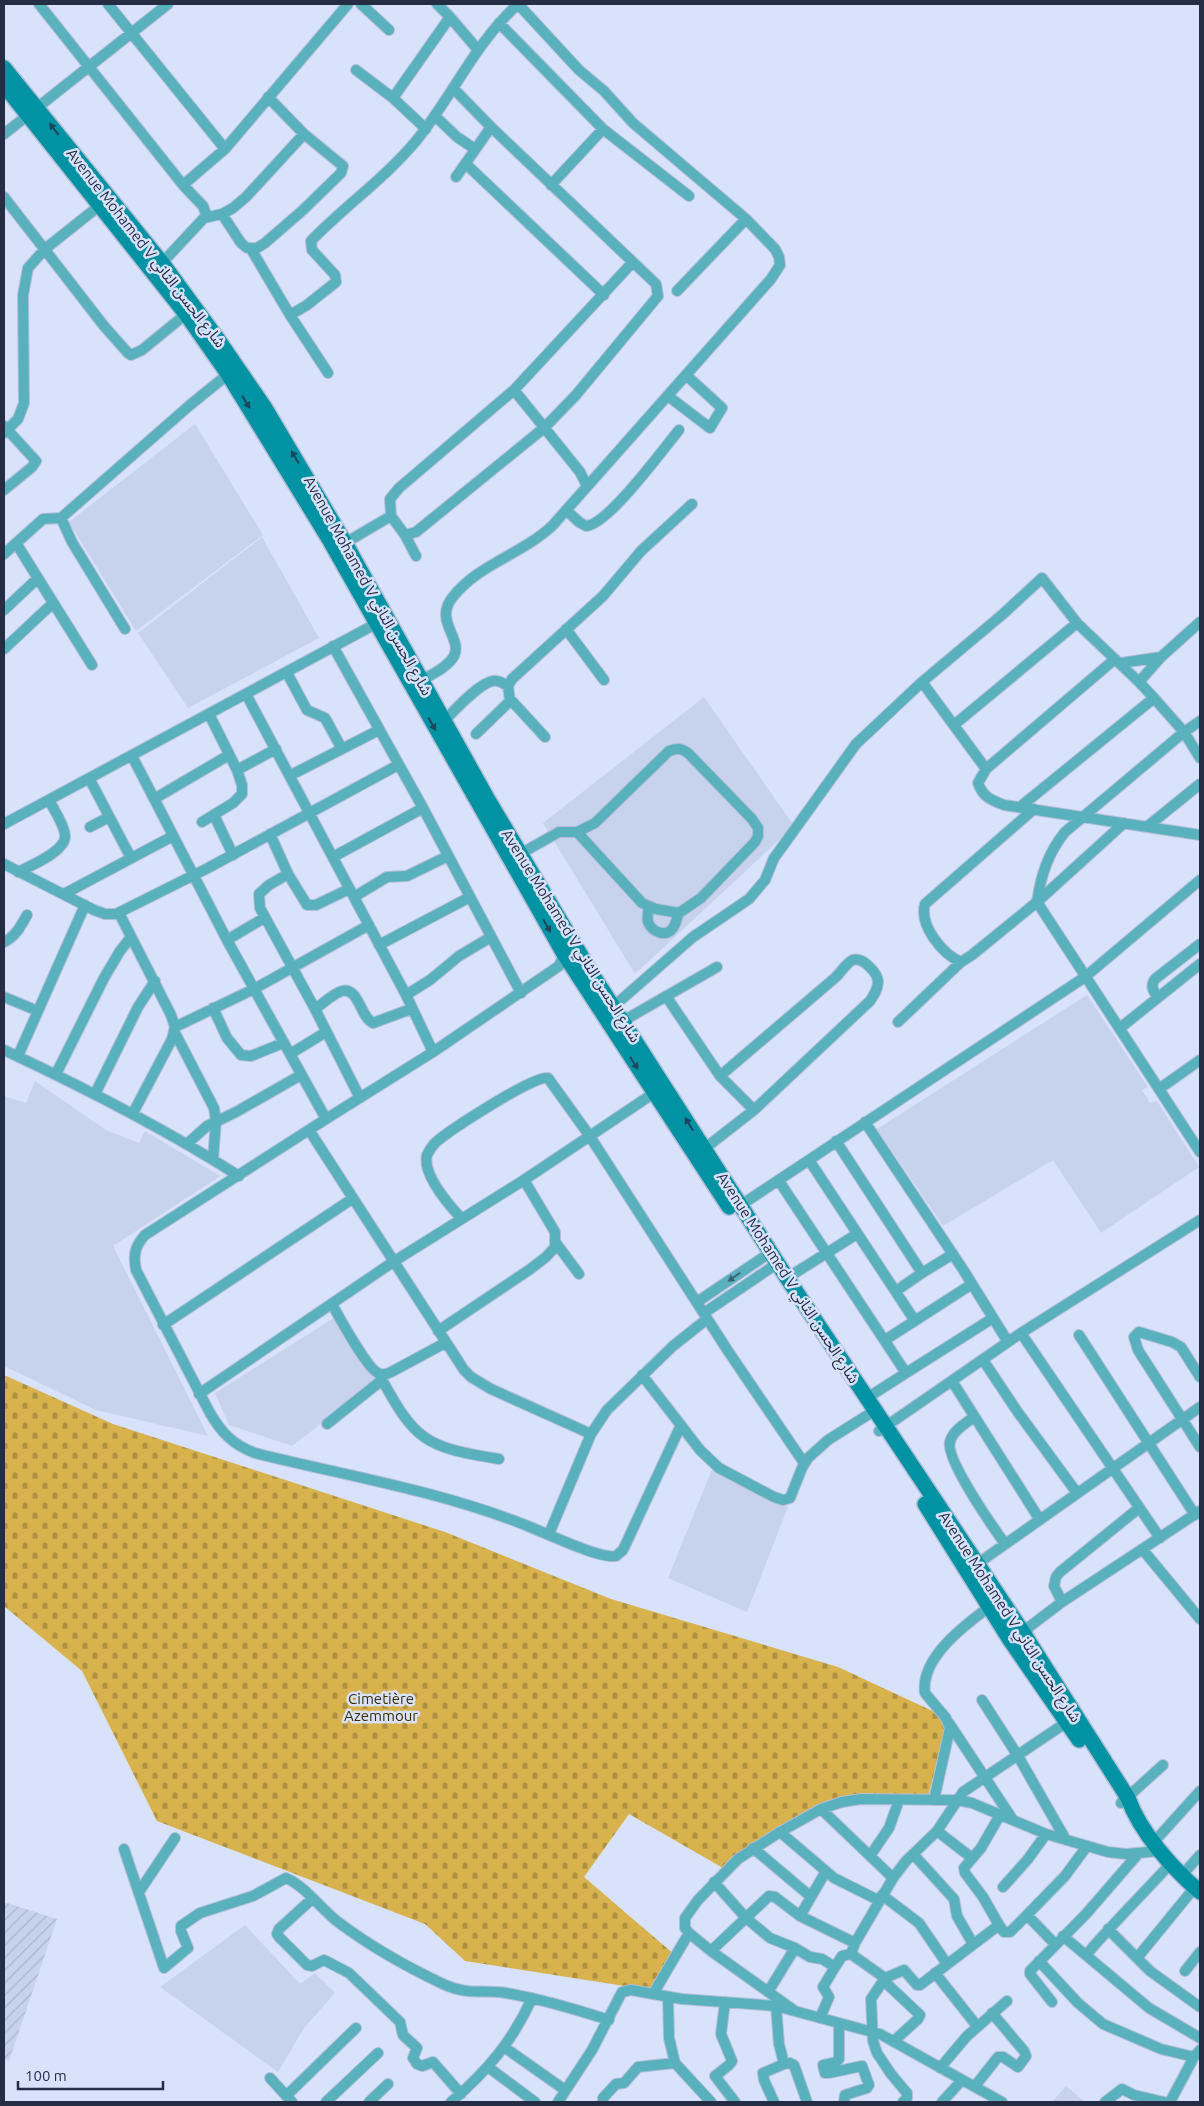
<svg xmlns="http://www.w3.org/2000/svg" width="1204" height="2106" viewBox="0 0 1204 2106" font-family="Ubuntu,'Noto Sans Arabic',sans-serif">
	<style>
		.built { fill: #c7d2ed }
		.industrial { fill: url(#industrial-furrows) }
		.cemetery { fill: url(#cemetery-stones) }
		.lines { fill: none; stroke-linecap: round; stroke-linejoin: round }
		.street-casing { stroke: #b5bed7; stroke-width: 12 }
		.secondary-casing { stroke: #b5bed7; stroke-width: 18 }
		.street { stroke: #59b1be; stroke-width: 10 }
		.secondary { stroke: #0193a3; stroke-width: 15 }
		.oneway { fill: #1c465c }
		.oneway2 { fill: #3a6275 }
		.labels { text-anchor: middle; stroke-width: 5; stroke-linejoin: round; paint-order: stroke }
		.street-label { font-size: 15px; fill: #252d45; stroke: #d9e2fb }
		.park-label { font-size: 15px; fill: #3b2c00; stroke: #d9e2fb }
	</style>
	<defs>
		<pattern id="industrial-furrows" width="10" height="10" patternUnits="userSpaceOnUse" patternTransform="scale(1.25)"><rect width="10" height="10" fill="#c7d2ed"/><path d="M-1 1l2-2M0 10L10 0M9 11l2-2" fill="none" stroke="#abb5cd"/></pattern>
		<pattern id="cemetery-stones" width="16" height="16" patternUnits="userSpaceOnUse" patternTransform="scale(1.25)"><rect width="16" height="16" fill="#d8b24d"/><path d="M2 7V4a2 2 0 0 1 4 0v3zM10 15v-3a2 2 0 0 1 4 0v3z" fill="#af9142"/></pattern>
	</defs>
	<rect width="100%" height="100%" fill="#d9e2fb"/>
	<path class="built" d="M 195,424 L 263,535 L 136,631 L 69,522 Z
		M 262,537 L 319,638 L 188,708 L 138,633 Z
		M 704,697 L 794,826 L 635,974 L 543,823 Z
		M 1087,995 L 1148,1087 L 1142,1090 L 1150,1103 L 1157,1101 L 1199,1167 L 1101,1233 L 1053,1160 L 943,1226 L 877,1129 Z
		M 35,1081 L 106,1130 L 139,1143 L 145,1131 L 220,1176 L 113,1246 L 208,1436 L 96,1410 L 4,1366 L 4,1096 L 26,1103 Z
		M 337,1316 L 376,1382 L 292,1446 L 229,1425 L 215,1393 Z
		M 713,1467 L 788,1507 L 747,1612 L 668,1578 Z
		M 245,1925 L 300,1984 L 315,1973 L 335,1993 L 304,2028 L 278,2072 L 160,1987 Z
		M 1066,2086 L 1085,2102 L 1052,2102 Z"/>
	<path class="industrial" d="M 4,1902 L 57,1919 L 9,2061 L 4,2059 Z"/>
	<path class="cemetery" d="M 4,1375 L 113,1424 L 445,1532 L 611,1599 L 838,1667 L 939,1714 L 947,1726 L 927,1800 L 856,1797 L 770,1836 L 723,1868 L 629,1814 L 584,1877 L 676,1956 L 650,1990 L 465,1961 L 425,1924 L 157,1821 L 82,1671 L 4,1606 Z"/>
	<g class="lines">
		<defs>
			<path id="street" d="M 39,4 L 183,185 L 203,206 L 207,217
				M 108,4 L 225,149
				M 361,4 L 389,30
				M 450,17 L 478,50
				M 499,23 L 603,129 L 689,196
				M 356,70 L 393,98
				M 453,88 L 491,127
				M 268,97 L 304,134
				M 435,116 L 457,137 L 475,149
				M 426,129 L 393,98 L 450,17 L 437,4
				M 4,134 L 168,4
				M 466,164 L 604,295
				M 183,185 L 225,149 L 348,4
				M 551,185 L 603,129
				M 4,197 L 104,326 L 128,353 L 131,355 L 142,350 L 186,314
				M 251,249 L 290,315 L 307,305 L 336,282 L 335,275 L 312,250 L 311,241 C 345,206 385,178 416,141 C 452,97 475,43 518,4
				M 162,263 L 204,218 L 222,214 L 233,208 L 246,197 L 304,134 L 343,166 L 341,173 L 303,210 L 265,243 L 257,248 L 247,248 L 241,243 L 222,214
				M 677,291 L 746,219
				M 290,315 L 328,373
				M 514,390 L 580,472 L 587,486
				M 668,396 L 710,428 L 722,408 L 686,375
				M 4,426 L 36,461 L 32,467 L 4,490
				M 4,433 L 18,419 L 24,403 L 23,295 L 28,268 L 45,249 L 104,202
				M 566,510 L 579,522 L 586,526 C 608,525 663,449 679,430
				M 391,516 L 390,499 L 399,488 L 514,390 L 632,263
				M 61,518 L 72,542 L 125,629
				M 405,535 L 416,556
				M 16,543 L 92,665
				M 345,543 L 391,516 L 405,535 L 416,532 L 544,428 L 576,395 L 658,296 L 656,284 L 491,127 L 456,177
				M 4,554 L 43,519 L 61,518 L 190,405 L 232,371
				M 4,610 L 37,579
				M 566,629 L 604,680
				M 333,646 L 423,808 L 521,993
				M 4,649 L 53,603
				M 1121,663 L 1161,657
				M 287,673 L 307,710 L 325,718 L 342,749
				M 421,681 C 432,674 448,667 454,656 C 463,639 434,621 452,598 C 478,564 523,554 553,525 L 771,279 L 780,265 L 779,257 L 775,249 L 746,219 L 633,123 L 604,91 L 579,70 L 518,4
				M 922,682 L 986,769 L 1115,659
				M 246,694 L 406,995 L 433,1052
				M 1154,698 L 1184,732 L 1200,758
				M 510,699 L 545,737
				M 209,714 L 237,770
				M 444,721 C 454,711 479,683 493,681 C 498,680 503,683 508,686
				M 1200,721 L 1184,732 L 1065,832 C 1048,853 1041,875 1037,902 L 1200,1152
				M 954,725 L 1077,623
				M 476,734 L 510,701 L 508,686 L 512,679 L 603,596 L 641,551 L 692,504
				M 132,756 L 227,940 L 326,1119
				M 986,769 L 978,783 C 983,797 991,800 1004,805 L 1200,835
				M 291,775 L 379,730
				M 89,778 L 131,858
				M 154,799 L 229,755
				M 1020,807 L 1154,698 L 1139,682 L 1161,657 L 1200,622
				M 1034,809 L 925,904 C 919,925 942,954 961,962 L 972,955 L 1037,902 L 1124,823
				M 214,815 L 233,855
				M 202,822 L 233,803 L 242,794 L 242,785 L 237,770 L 276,749
				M 4,824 L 381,621
				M 1148,826 L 1200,784
				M 90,827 L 109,817
				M 270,834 L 288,874 L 307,905 L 316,905 L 349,889
				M 520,854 L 559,832 L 577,832 L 642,903 L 656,909 L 679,913 L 701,898 L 755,842 L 758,836 L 758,828 L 752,819 L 688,753 C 681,748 677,748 669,751 L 595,823 L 577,832
				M 333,857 L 423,808
				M 4,864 L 94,910 L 105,914 L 116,914 L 208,868 L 398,765
				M 18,872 C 30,866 67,851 65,835 C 64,824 54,810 49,800
				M 288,874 L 269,885 L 259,894 L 260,908 L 315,1009 L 360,1098
				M 64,894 L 173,836
				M 354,897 L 387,877 L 407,876 L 448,856
				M 649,906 C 648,911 647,917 648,922 C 652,932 666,938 673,928 C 676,924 677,917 679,913
				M 119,913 L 171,1015 L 175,1027 L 172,1039 L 133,1113
				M 227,940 L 264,918
				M 4,942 C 15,937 21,926 27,915
				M 379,945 L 470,897
				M 567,952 L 564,954 L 559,966 L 433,1052 L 326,1119 L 145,1235 C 135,1246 133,1255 136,1270 L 210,1413 C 221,1432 233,1445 255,1453 C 343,1475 435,1490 520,1523 C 540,1530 600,1560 616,1556 L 623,1550 L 681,1425
				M 406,995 L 430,980 L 459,956 L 491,937
				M 666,996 L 720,1076
				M 4,997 L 38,1011
				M 1158,997 C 1153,991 1150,986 1155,979 L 1200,944
				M 614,1006 L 693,937 L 749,899 L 765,880 L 774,858 L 785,843 L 856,744 L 922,682 L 1003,614 L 1042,578 L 1077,623 L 1139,682
				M 213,1008 L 227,1038 L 241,1055 L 251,1056 L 283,1043
				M 315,1009 C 323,1004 332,994 342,991 C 359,987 360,1017 373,1023 L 411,1009
				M 623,1021 L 717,967
				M 898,1022 L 961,962
				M 175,1027 L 254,989 L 369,925
				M 1120,1028 L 1200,964
				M 174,1031 L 214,1108 L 216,1121 L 213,1159
				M 4,1050 C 85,1088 164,1128 239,1176
				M 290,1054 L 326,1032
				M 18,1056 L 85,905
				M 56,1074 L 104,978 L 120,951 L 131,937
				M 1159,1089 L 1200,1060
				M 95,1094 L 138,1007 L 155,981
				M 865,1122 L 964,1271 L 1008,1342
				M 309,1130 L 464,1370 L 471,1377 L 491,1389 L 591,1434
				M 836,1141 L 922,1273 L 953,1254
				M 188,1143 L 207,1126 L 236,1112 L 301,1075
				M 704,1149 L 754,1110 L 870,1001 C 874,995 878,989 878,982 C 878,973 863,957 853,960 C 847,962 841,972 836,977 L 720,1076 L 754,1110
				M 809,1160 L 915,1321
				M 779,1181 L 906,1373 L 993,1318
				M 741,1205 L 1085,977 L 1200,880
				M 461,1218 C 449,1205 422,1174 427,1155 C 429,1151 432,1146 436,1142 C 449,1131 535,1074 548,1078 L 589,1135 L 728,1351 L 804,1463
				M 556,1243 L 579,1274
				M 787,1278 L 857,1234
				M 896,1291 L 922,1273
				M 697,1302 L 771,1252
				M 332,1304 C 339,1317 367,1368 378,1373 C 383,1376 388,1374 393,1371 L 445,1343
				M 704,1313 L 778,1263
				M 163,1325 L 352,1199
				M 438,1331 L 529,1270 L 546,1257 L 555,1247 L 555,1232 L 524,1180
				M 1021,1333 L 1160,1538
				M 1079,1335 L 1195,1515
				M 885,1340 L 972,1284
				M 983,1360 L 1017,1411 L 1077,1493
				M 379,1374 C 415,1441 424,1447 499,1459
				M 642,1375 L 700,1450 L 719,1468 L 774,1497 L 783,1500 L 790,1498 L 802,1468 L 808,1458 L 828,1440 L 874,1411
				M 1200,1377 L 1181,1347 L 1172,1342 L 1139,1332 L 1134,1337 L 1138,1350 L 1200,1447
				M 952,1381 L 1040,1520
				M 199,1394 L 393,1262 L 524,1180 L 660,1089
				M 867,1398 L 906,1373
				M 974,1417 C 966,1423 952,1431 950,1442 C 945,1459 993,1527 1005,1544
				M 327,1424 L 382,1380
				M 879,1431 L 1021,1333 L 1200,1220
				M 549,1534 L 591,1434 L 607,1410 L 673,1346 L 707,1319
				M 1143,1550 L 1200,1619
				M 977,1564 L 1200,1407
				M 1062,1602 L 1054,1586 L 1056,1577 L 1060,1572 L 1139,1508
				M 1024,1640 L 1029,1627 L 1062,1602 L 1200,1511
				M 982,1700 L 1018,1756 L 1066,1840
				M 949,1723 L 1013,1820
				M 934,1800 L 950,1728 L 946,1718 L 925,1693 C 920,1658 965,1625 989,1607
				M 1121,1803 L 1163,1765
				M 821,1809 L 893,1878
				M 937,1831 L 972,1858
				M 780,1832 L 834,1878 L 878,1900
				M 1153,1843 L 1200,1791
				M 753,1848 L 810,1896
				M 124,1849 L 164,1968 L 188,1948 L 181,1931 L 181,1926 L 200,1913 L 253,1896 L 286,1878 C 305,1886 321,1909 338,1922 C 370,1946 407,1967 443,1984 C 469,1996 481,1989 506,1993 C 541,1999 575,2009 609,2020
				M 913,1854 L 954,1899 L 957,1916 L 973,1944
				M 870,1856 L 889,1828 L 899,1800
				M 826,1871 L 800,1916 L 855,1943
				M 1183,1874 L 1200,1855
				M 714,1882 L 746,1918 L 770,1938 L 795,1948 L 810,1957 L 822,1959 L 835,1967 L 842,1956 L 851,1954
				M 1003,1887 L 1028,1859 L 1046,1834
				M 139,1892 L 175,1838
				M 882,1895 L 919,1923 L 947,1964
				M 312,1899 L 279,1929 L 277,1934 L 279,1937 L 307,1965 L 312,1966 L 324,1960 L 349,1973 L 400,2022 L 403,2035 L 417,2048 L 413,2058 L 417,2064 L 422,2066 L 433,2062 L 461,2094
				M 999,1925 L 983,1897 L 965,1873 L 964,1868 L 981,1848 L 1000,1815
				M 1108,1929 L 1137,1958 L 1195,1887
				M 1063,1936 L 1149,2008 L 1200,2038
				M 1055,1944 L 1027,1915 L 1065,1876 L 1087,1846
				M 711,1951 L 769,1896 L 775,1897 L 800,1916
				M 1086,1955 C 1113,1923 1143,1894 1172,1862
				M 1137,1958 L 1150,1971 L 1200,2007
				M 1039,1961 L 1078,2003 L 1103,2024 L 1161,2049 L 1194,2057
				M 1185,1971 L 1200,1952
				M 935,1973 L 977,2026
				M 885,1978 L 904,1970 L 917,1985 L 920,1985 L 999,1925 L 1004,1932 L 1010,1932 L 1027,1915
				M 884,1981 L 920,2015 L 918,2019 L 894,2041
				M 768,1992 L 795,1948
				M 653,1994 L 682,1999 L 776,2006 L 880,2034 L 1002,2102
				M 668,1997 L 669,2038 L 675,2063 L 711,2102
				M 725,2002 L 721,2034 L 732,2061 L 729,2065 L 715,2076 L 735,2102
				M 1052,2002 L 1030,1974 L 1030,1971 L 1086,1914 L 1138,1854
				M 776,2006 L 779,2044 L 784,2064 L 790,2063 L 794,2065 L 807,2102
				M 795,2011 L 711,1951 L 689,1933 L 685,1928 L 685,1918 L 698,1900 L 738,1859 L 780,1832 L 821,1809 L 842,1802 L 861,1799 L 957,1800 L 972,1803 L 1046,1834 L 1108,1852 L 1126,1854 L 1159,1851
				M 820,2018 L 829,1997 L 823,1987 L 835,1967
				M 839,2023 L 839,2059 L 836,2062 L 823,2065 L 825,2073 L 829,2073 L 862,2066 L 869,2085 L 867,2088 L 845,2095 L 844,2102
				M 504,2047 L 565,2090
				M 488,2067 L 535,2102
				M 940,2068 L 967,2036 L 1007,2001
				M 270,2078 L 292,2102
				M 975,2086 L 998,2057 L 1003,2057 L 1018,2067 L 1026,2056 L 1024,2051 L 992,2013
				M 286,2096 L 356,2028
				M 326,2102 L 378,2053
				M 369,2102 L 388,2084
				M 451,2102 C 486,2072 513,2041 532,1998
				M 558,2102 L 592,2050 L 622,1992 L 631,1990 L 653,1994 L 689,1933
				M 603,2102 L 603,2098 L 616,2084 L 624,2083 L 638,2067 L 675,2063
				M 774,2102 L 764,2080 L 763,2073 L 784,2064
				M 903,2102 L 907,2098 L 907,2093 L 891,2074 L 877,2053 L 873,2041 L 871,1999 L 885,1978 L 851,1954 L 855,1943 L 893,1878 L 906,1861 L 937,1831 L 963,1792 L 1070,1720
				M 942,2102 L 962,2080
				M 1105,2102 L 1122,2089 L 1134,2095 L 1164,2102
				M 1170,2102 L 1194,2057 L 1200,2050"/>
			<path id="secondary" d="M 4,68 L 162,263 L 219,341 L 265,408 L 345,543 L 487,798 L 592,974 L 787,1278 L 1022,1631 L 1128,1798 C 1140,1832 1172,1868 1200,1892
				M 4,85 L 186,314 L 228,374 L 329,539 L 564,954 L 729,1207
				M 925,1504 L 1010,1640 L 1079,1740"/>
		</defs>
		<use href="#street" class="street-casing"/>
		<use href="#secondary" class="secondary-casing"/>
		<use href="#street" class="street"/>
		<use href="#secondary" class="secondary"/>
	</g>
	<defs><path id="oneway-solid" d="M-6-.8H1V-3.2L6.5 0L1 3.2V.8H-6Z" transform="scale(1.25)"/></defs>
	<g class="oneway">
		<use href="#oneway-solid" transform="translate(54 129) rotate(-128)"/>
		<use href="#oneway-solid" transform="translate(246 402) rotate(58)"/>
		<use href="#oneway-solid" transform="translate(295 457) rotate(-121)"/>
		<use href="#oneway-solid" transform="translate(432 724) rotate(60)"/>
		<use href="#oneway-solid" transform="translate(547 926) rotate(60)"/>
		<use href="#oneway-solid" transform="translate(634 1063) rotate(57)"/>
		<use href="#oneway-solid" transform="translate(689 1124) rotate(-122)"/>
	</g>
	<use class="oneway2" href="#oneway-solid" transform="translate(734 1277) rotate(145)"/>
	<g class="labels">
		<g class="street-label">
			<text transform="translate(146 248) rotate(52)" y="5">Avenue Mohamed V شارع الحسن الثاني</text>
			<text transform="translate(368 586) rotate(61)" y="5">Avenue Mohamed V شارع الحسن الثاني</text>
			<text transform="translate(571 936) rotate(58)" y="5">Avenue Mohamed V شارع الحسن الثاني</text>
			<text transform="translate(788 1278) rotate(57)" y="5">Avenue Mohamed V شارع الحسن الثاني</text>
			<text transform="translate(1010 1617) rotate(57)" y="5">Avenue Mohamed V شارع الحسن الثاني</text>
		</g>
		<g class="park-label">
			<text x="381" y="1704">Cimetière<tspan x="381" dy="17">Azemmour</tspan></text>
		</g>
	</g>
	<rect width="1204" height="2106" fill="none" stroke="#252d45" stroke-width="10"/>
	<path d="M18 2081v8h145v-8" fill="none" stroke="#252d45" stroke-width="2.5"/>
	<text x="25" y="2081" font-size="15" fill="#252d45" stroke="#d9e2fb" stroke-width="4" paint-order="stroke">100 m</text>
</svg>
